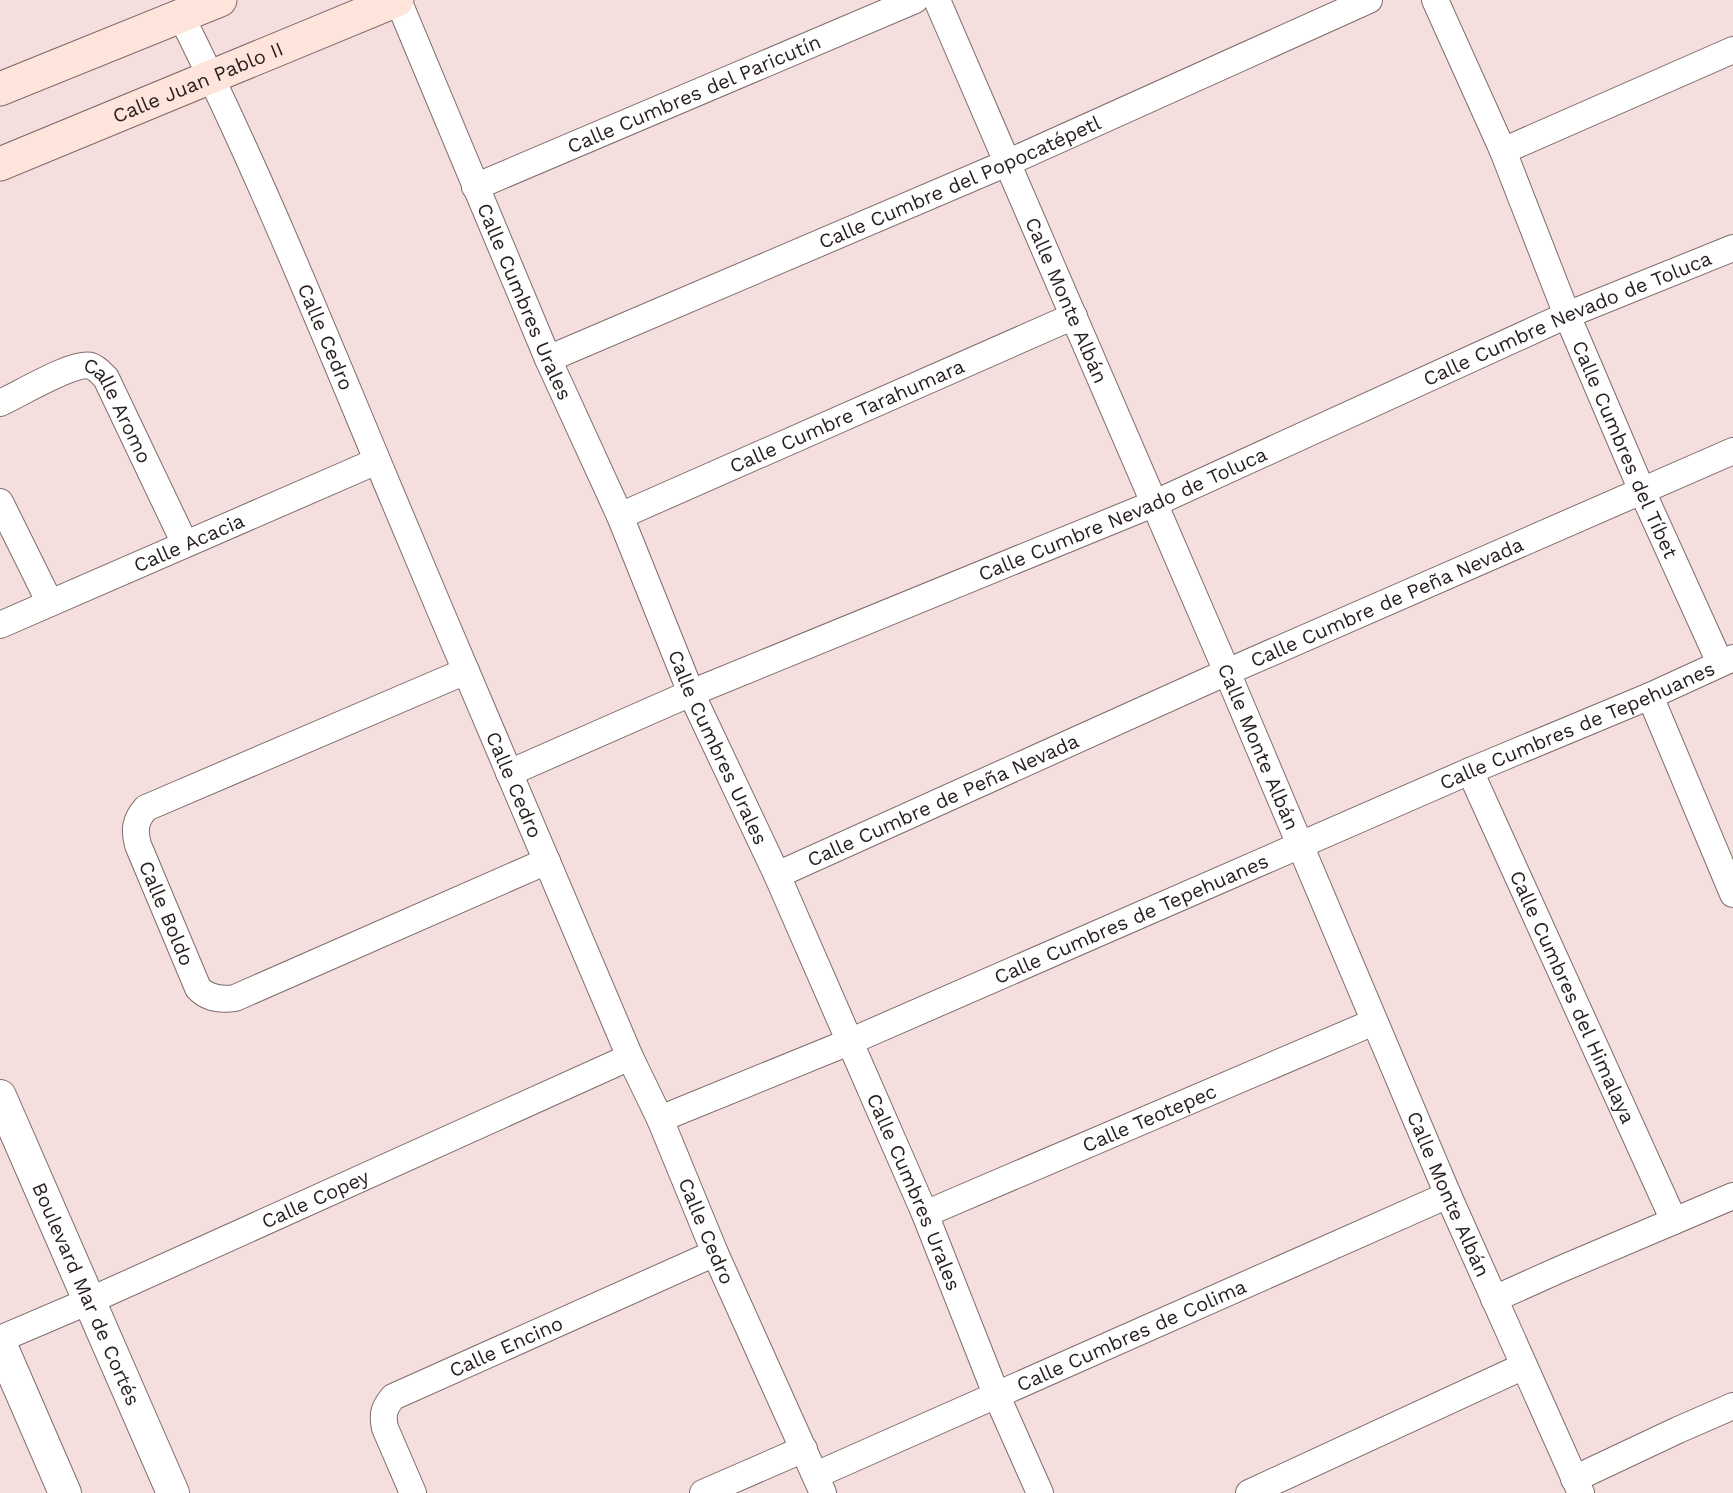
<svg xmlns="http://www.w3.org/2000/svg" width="1733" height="1493" viewBox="0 0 1733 1493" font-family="'Work Sans',sans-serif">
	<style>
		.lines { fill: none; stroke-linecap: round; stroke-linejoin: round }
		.minor-casing { stroke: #7f6c6b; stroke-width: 28 }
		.tertiary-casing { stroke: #7f6c6b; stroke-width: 34 }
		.secondary-casing { stroke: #7f6c6b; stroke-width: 35 }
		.minor { stroke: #fff; stroke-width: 26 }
		.tertiary { stroke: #fff; stroke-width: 32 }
		.secondary { stroke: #ffe4db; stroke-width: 33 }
		.labels { text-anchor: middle; stroke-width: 4.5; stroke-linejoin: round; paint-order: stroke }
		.street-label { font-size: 20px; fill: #271f1e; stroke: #ffeeec }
	</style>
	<rect width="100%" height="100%" fill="#f5dfde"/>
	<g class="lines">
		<defs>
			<g id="minor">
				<path id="s1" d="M 398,0 L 548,359 L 620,516 L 691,693 L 777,875 L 925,1214 L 996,1394 L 1040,1493"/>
				<path id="s2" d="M 937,0 L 1227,672 L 1448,1195 L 1581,1493"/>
				<path id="s3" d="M 1435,0 L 1503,151 L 1567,315 L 1642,491 L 1720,663"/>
				<path id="s4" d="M 181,16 C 259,171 323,331 390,491 C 469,680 550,868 630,1057 L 660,1119 L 715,1253 L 823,1493"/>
				<path d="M 1503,151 L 1733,50"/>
				<path id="s5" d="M 475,187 L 915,0"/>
				<path id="s6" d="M 548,359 L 1007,163 L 1369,0"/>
				<path id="s7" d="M 0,403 C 18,395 74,361 91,366 C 97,368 102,374 106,378 L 185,544"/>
				<path d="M 0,502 L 50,603"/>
				<path id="s8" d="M 620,516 L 1074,316"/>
				<path id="s9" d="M 0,625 L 377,461"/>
				<path id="s10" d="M 466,671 L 146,808 C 135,820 134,830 138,845 L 198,988 C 208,999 221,1000 235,998 L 547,861"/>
				<path d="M 1650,696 L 1733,894"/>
				<path id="s11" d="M 1470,771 L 1674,1221"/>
				<path id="s12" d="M 509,773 L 691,693 L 1153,504 L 1567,315 L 1733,248"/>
				<path id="s13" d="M 777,875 L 1227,672 L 1733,451"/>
				<path id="s14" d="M 660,1119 L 849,1042 L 1470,771 L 1650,696 L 1733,658"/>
				<path id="s15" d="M 925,1214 L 1374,1022"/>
				<path d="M 1494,1299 L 1561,1269 L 1733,1196"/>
				<path id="s16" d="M 0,1339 L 89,1301 L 630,1057"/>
				<path id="s17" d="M 816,1475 L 1448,1195"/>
				<path d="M 1574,1479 L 1678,1430 L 1733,1406"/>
				<path id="s18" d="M 413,1493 L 385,1428 C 382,1414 384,1408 393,1397 L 715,1253"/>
				<path d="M 703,1493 L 804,1449"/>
				<path d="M 1249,1493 L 1524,1366"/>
			</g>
			<g id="tertiary">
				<path id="s19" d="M 0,1096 L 173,1493"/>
				<path d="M 0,1343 L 65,1493"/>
			</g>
			<g id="secondary">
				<path d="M 0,89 L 220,0"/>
				<path id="s20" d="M 0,164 L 397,0"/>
			</g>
		</defs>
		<use href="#minor" class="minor-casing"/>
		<use href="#tertiary" class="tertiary-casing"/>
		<use href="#secondary" class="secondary-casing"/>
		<use href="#minor" class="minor"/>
		<use href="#tertiary" class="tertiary"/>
		<use href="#secondary" class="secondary"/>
	</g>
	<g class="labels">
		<g class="street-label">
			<text dy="7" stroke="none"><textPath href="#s20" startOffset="214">Calle Juan Pablo II</textPath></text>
			<text dy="7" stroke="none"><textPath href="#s5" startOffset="238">Calle Cumbres del Paricutín</textPath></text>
			<text dy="7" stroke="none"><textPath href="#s6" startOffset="448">Calle Cumbre del Popocatépetl</textPath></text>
			<text dy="7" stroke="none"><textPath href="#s2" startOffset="327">Calle Monte Albán</textPath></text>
			<text dy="7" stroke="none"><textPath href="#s1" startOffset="327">Calle Cumbres Urales</textPath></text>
			<text dy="7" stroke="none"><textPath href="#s12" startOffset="1152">Calle Cumbre Nevado de Toluca</textPath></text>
			<text dy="7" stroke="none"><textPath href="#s4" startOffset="352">Calle Cedro</textPath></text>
			<text dy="7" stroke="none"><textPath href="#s8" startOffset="248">Calle Cumbre Tarahumara</textPath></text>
			<text dy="7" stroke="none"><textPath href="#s7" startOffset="152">Calle Aromo</textPath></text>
			<text dy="7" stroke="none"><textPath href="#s3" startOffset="488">Calle Cumbres del Tíbet</textPath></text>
			<text dy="7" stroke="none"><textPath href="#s12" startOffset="666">Calle Cumbre Nevado de Toluca</textPath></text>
			<text dy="7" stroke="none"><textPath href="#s9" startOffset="206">Calle Acacia</textPath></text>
			<text dy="7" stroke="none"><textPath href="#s13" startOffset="668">Calle Cumbre de Peña Nevada</textPath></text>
			<text dy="7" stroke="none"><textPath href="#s14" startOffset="998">Calle Cumbres de Tepehuanes</textPath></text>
			<text dy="7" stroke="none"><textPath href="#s1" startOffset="813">Calle Cumbres Urales</textPath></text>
			<text dy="7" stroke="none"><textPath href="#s2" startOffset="813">Calle Monte Albán</textPath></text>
			<text dy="7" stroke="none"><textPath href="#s4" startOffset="838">Calle Cedro</textPath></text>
			<text dy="7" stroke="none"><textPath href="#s13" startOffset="182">Calle Cumbre de Peña Nevada</textPath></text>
			<text dy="7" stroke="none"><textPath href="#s10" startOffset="462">Calle Boldo</textPath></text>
			<text dy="7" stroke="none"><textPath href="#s14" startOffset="512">Calle Cumbres de Tepehuanes</textPath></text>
			<text dy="7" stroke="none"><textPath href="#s11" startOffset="248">Calle Cumbres del Himalaya</textPath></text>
			<text dy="7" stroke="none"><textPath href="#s15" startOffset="244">Calle Teotepec</textPath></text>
			<text dy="7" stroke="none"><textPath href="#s1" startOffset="1299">Calle Cumbres Urales</textPath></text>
			<text dy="7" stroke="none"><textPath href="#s2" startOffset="1299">Calle Monte Albán</textPath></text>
			<text dy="7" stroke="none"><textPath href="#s16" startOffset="345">Calle Copey</textPath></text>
			<text dy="7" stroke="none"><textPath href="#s4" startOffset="1324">Calle Cedro</textPath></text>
			<text dy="7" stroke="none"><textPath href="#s19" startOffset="216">Boulevard Mar de Cortés</textPath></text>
			<text dy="7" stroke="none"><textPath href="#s17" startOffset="345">Calle Cumbres de Colima</textPath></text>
			<text dy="7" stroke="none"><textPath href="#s18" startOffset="228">Calle Encino</textPath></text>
		</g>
	</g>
</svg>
